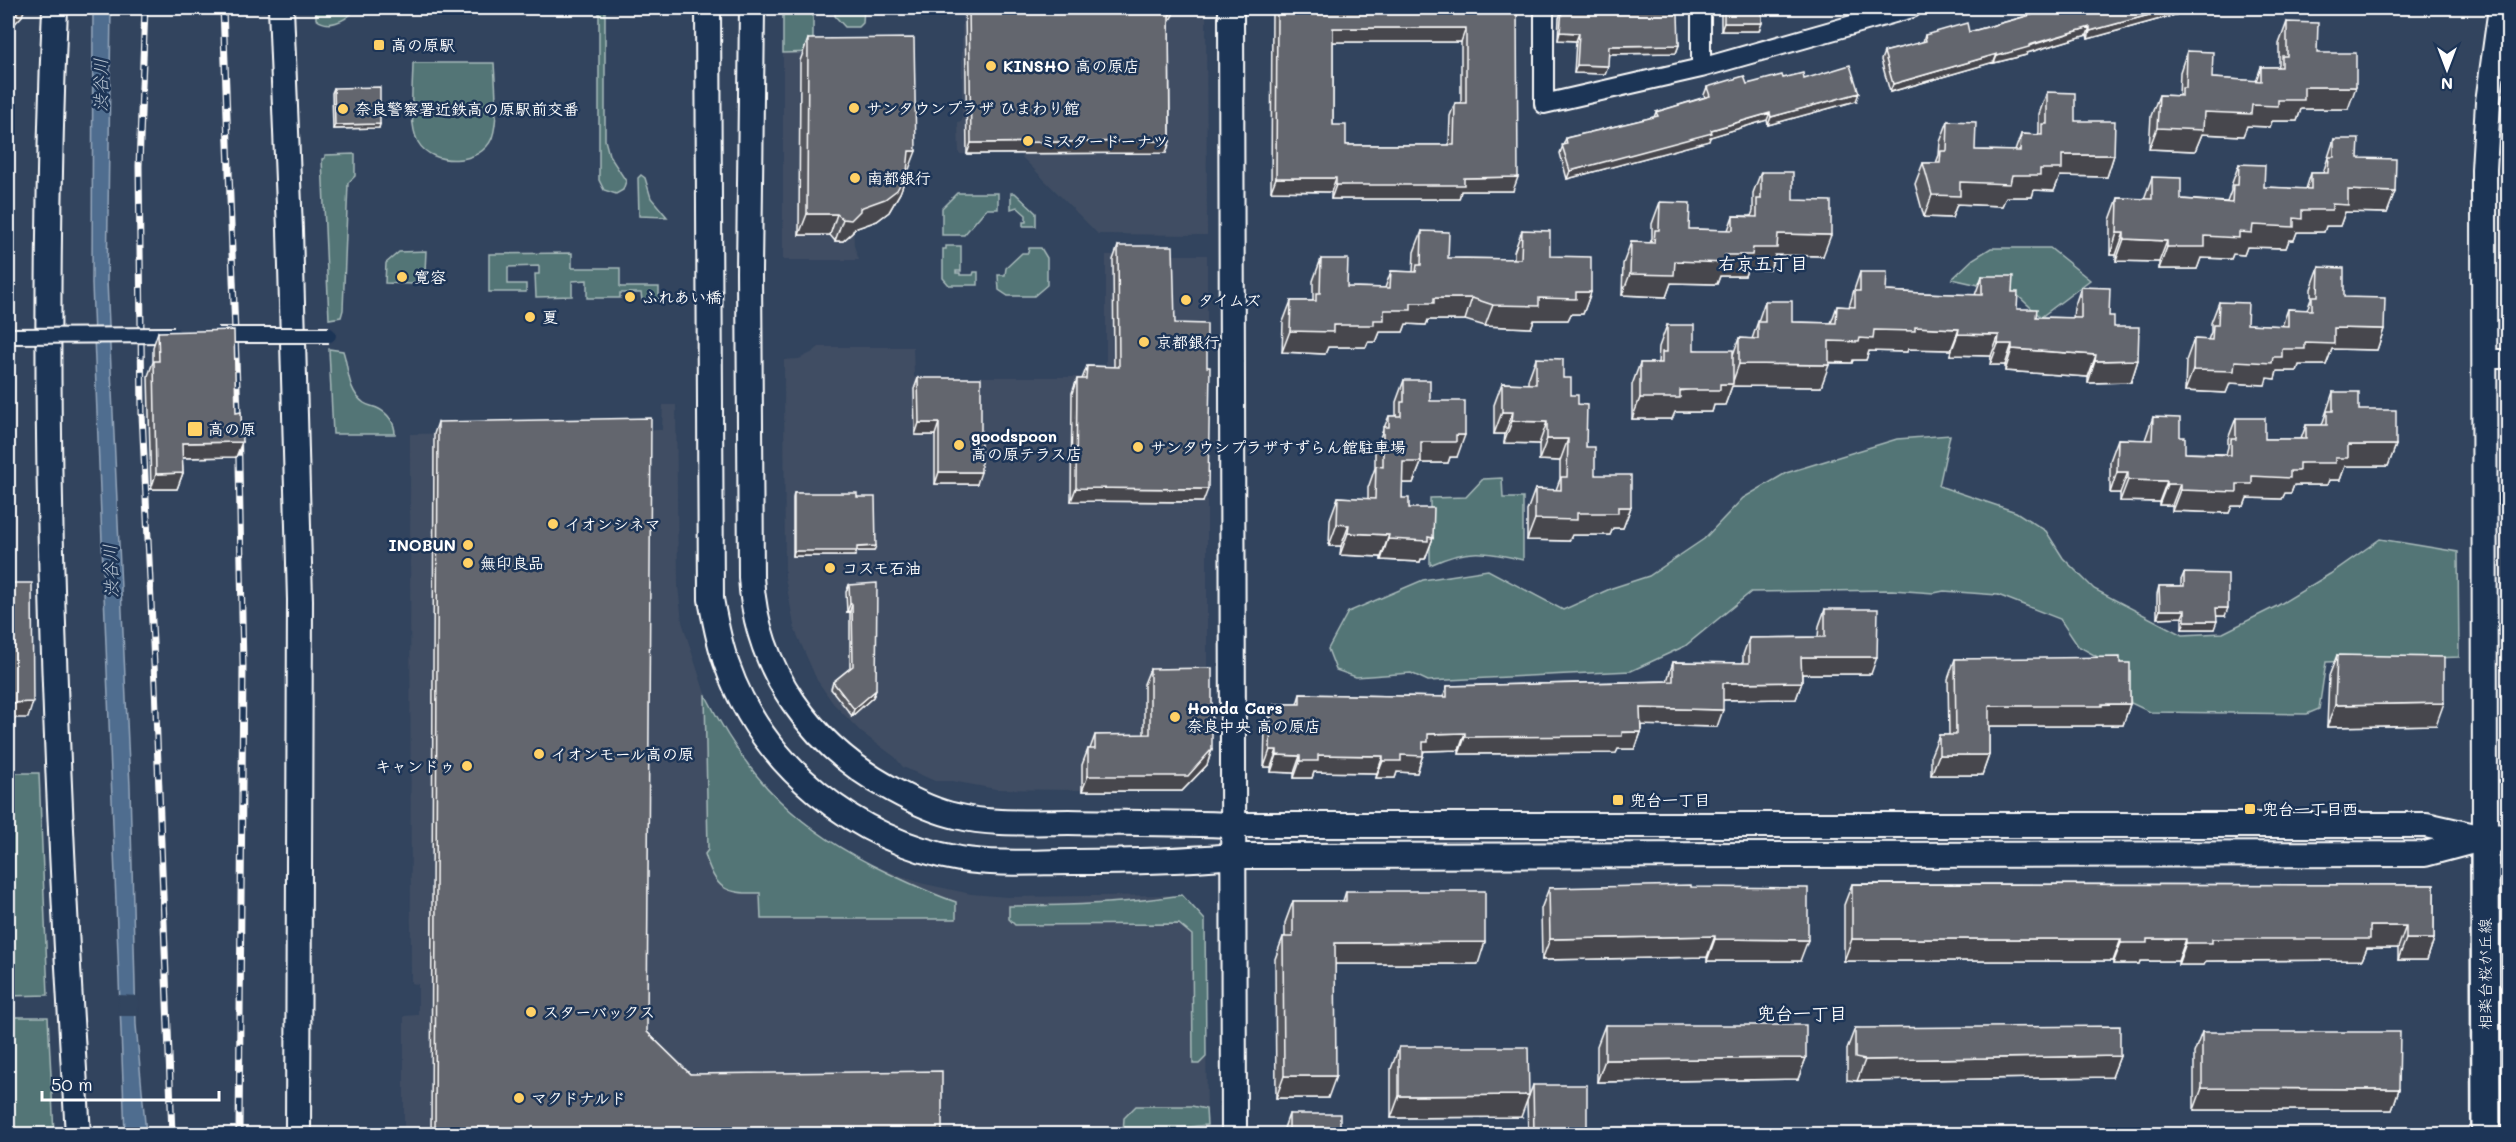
<svg xmlns="http://www.w3.org/2000/svg" width="2516" height="1142" viewBox="0 0 2516 1142" font-family="Mali,'Klee One',sans-serif">
	<style>
		.built { fill: #414e63 }
		.green { fill: #527576; stroke: #a8baba; stroke-width: 1.5 }
		.water { fill: #4f6d8f; stroke: #95a7bc; stroke-width: 1.5 }
		.pier { fill: #32445e }
		.lines { fill: none; stroke-linecap: round; stroke-linejoin: round }
		.minor-casing { stroke: #fff; stroke-width: 22 }
		.tertiary-casing { stroke: #fff; stroke-width: 28 }
		.secondary-casing { stroke: #fff; stroke-width: 32 }
		.minor { stroke: #1d3557; stroke-width: 18 }
		.tertiary { stroke: #1d3557; stroke-width: 24 }
		.secondary { stroke: #1d3557; stroke-width: 27 }
		.rail-casing { stroke: #fff; stroke-width: 7 }
		.rail { stroke: #1d3557; stroke-width: 4.5; stroke-dasharray: 14; stroke-linecap: butt }
		.pedestrian-bridge-casing { stroke: #fff; stroke-width: 18; stroke-linecap: butt }
		.pedestrian-bridge { stroke: #1d3557; stroke-width: 14 }
		.wall { fill: #56585f; stroke: #fff; stroke-width: 1.5; fill-rule: evenodd }
		.shaded-wall { fill: #46474d; stroke: #fff; stroke-width: 1.5 }
		.building { fill: #64666e; stroke: #fff; stroke-width: 1.5; fill-rule: evenodd }
		.poi-dot { fill: #ffd166; stroke: #1d3557; stroke-width: 2 }
		.labels { text-anchor: middle; stroke-width: 5; stroke-linejoin: round; paint-order: stroke }
		.poi-label { font-size: 16px; font-weight: bold; fill: #fff; stroke: #1d3557; text-anchor: start }
		.street-label { font-size: 16px; fill: #fff; stroke: #1d3557 }
		.water-label { font-size: 18px; font-style: italic; fill: #b9c5d2; stroke: #1d3557 }
		.neighbourhood-label { font-size: 18px; font-weight: bold; fill: #fff; stroke: #1d3557 }
	</style>
	<rect width="100%" height="100%" fill="#32445e"/>
	<filter id="ink" filterUnits="userSpaceOnUse"><feTurbulence type="fractalNoise" baseFrequency=".0167" numOctaves="2"/><feDisplacementMap in="SourceGraphic" scale="12" xChannelSelector="R" yChannelSelector="G"/><feConvolveMatrix kernelMatrix="1 2 1 2 8 2 1 2 1" color-interpolation-filters="sRGB"/></filter>
	<g filter="url(#ink)">
		<path class="built" d="M 949,8 L 1206,8 L 1207,235 L 1098,234 L 1019,154 L 959,154 L 958,122 L 962,121 L 962,13 L 949,12 Z
			M 911,51 L 908,173 L 902,173 L 901,189 L 893,207 L 877,221 L 864,226 L 853,226 L 854,246 L 859,260 L 783,260 L 783,53 Z
			M 1106,255 L 1207,255 L 1207,765 L 1182,791 L 996,789 L 952,781 L 935,781 L 903,767 L 895,757 L 861,732 L 833,703 L 817,680 L 795,630 L 785,577 L 784,360 L 799,359 L 813,352 L 819,347 L 913,347 L 914,377 L 1106,377 Z
			M 663,405 L 676,405 L 678,587 L 682,622 L 705,694 L 724,732 L 747,765 L 786,807 L 823,838 L 859,860 L 920,883 L 971,894 L 1007,897 L 1182,895 L 1205,920 L 1207,1134 L 404,1134 L 404,1016 L 418,1015 L 418,984 L 411,983 L 410,434 L 662,430 Z"/>
		<path class="green" d="M 316,8 L 354,8 L 354,11 C 345,21 328,29 316,19 Z
			M 599,8 L 605,8 L 605,140 L 609,155 L 626,181 L 623,190 L 616,194 L 604,190 L 599,180 Z
			M 783,8 L 813,8 L 813,52 L 783,53 Z
			M 835,8 L 864,8 L 863,23 L 859,27 L 845,27 L 835,16 Z
			M 413,63 L 494,63 C 495,84 499,119 492,138 C 481,165 432,167 418,142 C 408,124 413,83 413,63 Z
			M 355,154 L 355,176 L 348,183 L 343,310 L 341,317 L 329,319 L 322,159 L 325,158 L 325,155 Z
			M 641,175 L 645,178 L 651,198 L 667,217 L 639,216 L 638,178 Z
			M 957,193 L 998,193 L 998,209 L 986,209 L 964,235 L 942,235 L 942,208 Z
			M 1011,193 L 1015,193 L 1036,213 L 1036,226 L 1023,226 L 1023,222 L 1026,222 L 1026,215 L 1017,207 L 1011,209 Z
			M 946,246 L 961,246 L 961,271 L 956,271 L 956,273 L 960,273 L 960,275 L 973,275 L 974,272 L 978,272 L 978,285 L 949,285 L 943,278 L 943,249 L 946,249 Z
			M 1029,248 L 1041,248 L 1047,258 L 1047,285 L 1034,296 L 1008,296 L 999,290 L 998,275 L 1005,275 L 1006,268 L 1022,253 L 1028,253 Z
			M 1991,248 L 2050,248 L 2090,280 L 2041,317 L 2015,293 L 1952,279 L 1973,259 Z
			M 426,251 L 425,272 L 412,284 L 385,283 L 386,263 L 399,252 Z
			M 572,253 L 572,268 L 620,268 L 620,287 L 659,287 L 659,300 L 642,300 L 641,293 L 620,293 L 620,298 L 587,298 L 587,280 L 572,281 L 572,296 L 536,297 L 535,274 L 539,274 L 539,266 L 508,267 L 508,284 L 526,284 L 526,292 L 489,292 L 489,254 Z
			M 329,349 L 343,351 C 349,368 347,391 364,403 C 368,406 373,406 377,408 C 388,413 395,423 395,434 L 333,434 Z
			M 1950,435 L 1939,486 L 2016,512 L 2046,531 L 2063,558 L 2094,589 L 2182,635 L 2223,633 L 2277,606 L 2330,574 L 2380,539 L 2458,552 L 2459,657 L 2326,662 L 2319,709 L 2307,714 L 2150,712 L 2131,703 L 2126,673 L 2078,646 L 2060,619 L 1998,595 L 1944,591 L 1934,593 L 1892,590 L 1751,592 L 1685,646 L 1631,671 L 1428,681 L 1411,673 L 1356,677 L 1336,670 L 1328,649 L 1348,612 L 1423,580 L 1488,570 L 1563,610 L 1612,588 L 1649,576 L 1704,539 L 1743,498 L 1786,473 L 1897,439 Z
			M 1502,478 L 1503,498 L 1523,498 L 1523,560 C 1485,551 1467,548 1430,565 L 1430,498 L 1466,497 L 1483,479 Z
			M 705,694 C 749,782 799,831 888,873 C 911,884 932,894 956,902 L 956,919 L 761,919 L 760,893 C 725,894 715,889 705,854 L 708,850 Z
			M 8,773 L 39,773 L 48,995 L 8,996 Z
			M 1182,895 L 1205,920 L 1206,1057 L 1199,1064 L 1193,1064 L 1192,935 L 1179,924 L 1015,925 L 1009,919 L 1009,906 C 1067,906 1124,904 1182,895 Z
			M 8,1017 L 48,1017 L 54,1134 L 8,1134 Z
			M 1136,1106 L 1192,1106 L 1206,1109 L 1207,1125 L 1171,1129 L 1154,1134 L 1123,1134 L 1124,1118 Z"/>
		<path class="water" d="M 93,8 L 111,8 L 107,281 L 130,787 L 136,1025 L 146,1134 L 125,1134 L 92,284 Z"/>
		<path class="pier" d="M 118,995 L 138,996 L 139,1016 L 119,1016 Z"/>
		<g class="lines">
			<defs>
				<path id="minor" d="M 1544,8 L 1544,104 L 1701,68 L 1912,8
					M 1701,68 L 1701,8
					M 2485,359 L 2508,359"/>
				<path id="tertiary" d="M 55,8 C 39,383 54,759 78,1134
					M 281,8 L 290,230 L 300,600 L 298,1134
					M 708,8 L 711,599 C 715,621 719,644 727,665 C 762,766 856,841 960,859 C 998,865 1035,862 1073,862 C 1127,862 1179,861 1232,856 L 2425,854 L 2485,838
					M 752,8 L 749,272 L 751,577 C 756,670 812,747 893,790 C 913,801 933,811 956,816 C 992,825 1032,822 1069,822 C 1124,823 1178,823 1233,825 L 2426,825 L 2479,837
					M 1231,8 L 1234,1134
					M 2485,838 L 2484,169 L 2488,102 L 2501,8"/>
				<path id="secondary" d="M 2486,1134 L 2485,838 L 2508,838"/>
			</defs>
			<use href="#minor" class="minor-casing"/>
			<use href="#tertiary" class="tertiary-casing"/>
			<use href="#secondary" class="secondary-casing"/>
			<use href="#minor" class="minor"/>
			<use href="#tertiary" class="tertiary"/>
			<use href="#secondary" class="secondary"/>
			<defs>
				<path id="rail" d="M 145,8 L 139,166 L 142,414 L 155,685 L 172,1134
					M 223,8 L 238,414 L 243,666 L 239,1134"/>
			</defs>
			<use href="#rail" class="rail-casing"/>
			<use href="#rail" class="rail"/>
			<defs>
				<path id="pedestrian-bridge" d="M 218,335 L 329,335
					M 8,336 L 174,335"/>
			</defs>
			<use href="#pedestrian-bridge" class="pedestrian-bridge-casing"/>
			<use href="#pedestrian-bridge" class="pedestrian-bridge"/>
		</g>
		<path class="wall" d="M 965,8 L 1176,8 L 1169,21 L 1170,141 L 1166,153 L 967,154 Z
			M 1272,8 L 1517,8 L 1513,191 L 1461,191 L 1459,199 L 1331,199 L 1331,192 L 1271,191 ZM 1333,42 L 1461,42 L 1461,103 L 1455,103 L 1450,116 L 1449,145 L 1346,145 L 1333,125 Z
			M 1568,8 L 1676,8 L 1679,45 L 1676,53 L 1609,54 L 1605,74 L 1574,73 L 1576,41 L 1558,40 L 1559,18 L 1562,10 L 1568,10 Z
			M 1721,8 L 1762,8 L 1759,31 L 1721,31 Z
			M 2056,8 L 2200,8 L 2088,39 L 2087,35 L 2027,53 L 2026,55 L 1994,63 L 1994,62 L 1890,92 L 1881,60 L 1884,52 L 1923,42 L 1925,35 L 1969,32 Z
			M 2287,22 L 2317,53 L 2348,109 L 2301,109 L 2297,121 L 2272,121 L 2270,127 L 2247,126 L 2243,136 L 2202,134 L 2195,151 L 2149,149 L 2151,116 L 2159,95 L 2179,96 L 2180,72 L 2187,51 L 2212,78 L 2256,81 L 2261,67 L 2278,67 L 2279,64 L 2279,44 Z
			M 808,39 L 908,173 L 907,173 L 900,193 L 889,212 L 877,221 L 854,229 L 852,233 L 843,241 L 835,241 L 830,235 L 799,235 L 800,61 Z
			M 1783,78 L 1804,79 L 1856,101 L 1768,125 L 1767,120 L 1710,137 L 1709,141 L 1567,179 L 1560,153 L 1566,138 L 1654,117 L 1656,112 L 1705,97 L 1704,95 L 1707,87 L 1747,84 Z
			M 334,88 L 380,124 L 379,128 L 333,129 L 332,93 Z
			M 2047,92 L 2075,121 L 2114,155 L 2107,177 L 2060,176 L 2054,191 L 2034,190 L 2032,197 L 2006,197 L 2002,206 L 1957,204 L 1952,218 L 1924,217 L 1915,184 L 1923,163 L 1936,163 L 1939,155 L 1940,142 L 1948,121 L 1975,150 L 2015,151 L 2021,134 L 2038,135 L 2039,132 L 2039,114 Z
			M 2334,139 L 2358,158 L 2395,192 L 2387,213 L 2345,212 L 2340,226 L 2326,226 L 2324,232 L 2297,232 L 2294,240 L 2289,240 L 2286,248 L 2247,247 L 2244,255 L 2233,254 L 2231,259 L 2201,258 L 2197,269 L 2159,269 L 2159,262 L 2116,261 L 2116,255 L 2110,255 L 2110,220 L 2118,198 L 2144,199 L 2152,177 L 2181,199 L 2227,202 L 2231,191 L 2231,186 L 2239,164 L 2264,187 L 2306,189 L 2311,173 L 2323,173 Z
			M 1761,172 L 1793,200 L 1823,256 L 1775,255 L 1770,270 L 1747,270 L 1745,276 L 1720,276 L 1717,284 L 1671,283 L 1666,297 L 1622,295 L 1623,264 L 1631,242 L 1650,243 L 1652,238 L 1652,224 L 1660,202 L 1689,229 L 1728,230 L 1733,216 L 1751,216 L 1753,211 L 1753,193 Z
			M 1522,230 L 1550,256 L 1591,292 L 1583,314 L 1571,314 L 1568,320 L 1534,320 L 1531,328 L 1485,326 L 1465,320 L 1428,320 L 1426,325 L 1406,324 L 1403,332 L 1380,332 L 1376,342 L 1368,342 L 1366,347 L 1328,347 L 1325,354 L 1282,352 L 1283,322 L 1291,301 L 1313,301 L 1313,281 L 1321,259 L 1347,287 L 1385,288 L 1391,271 L 1413,272 L 1414,252 L 1422,231 L 1448,258 L 1514,259 L 1514,252 Z
			M 1118,246 L 1175,323 L 1203,502 L 1071,501 L 1072,393 L 1077,379 L 1082,379 L 1087,366 L 1114,367 L 1113,260 Z
			M 2319,267 L 2344,297 L 2384,329 L 2377,350 L 2332,349 L 2326,365 L 2299,365 L 2297,371 L 2277,371 L 2275,379 L 2267,378 L 2265,385 L 2230,383 L 2226,393 L 2185,391 L 2186,361 L 2194,339 L 2208,340 L 2211,332 L 2211,323 L 2219,302 L 2247,324 L 2282,326 L 2288,309 L 2307,310 L 2311,299 L 2311,289 Z
			M 1860,272 L 1886,291 L 1921,293 L 1975,295 L 1982,276 L 2012,292 L 2017,309 L 2036,317 L 2073,318 L 2074,308 L 2081,287 L 2109,316 L 2114,327 L 2138,360 L 2131,382 L 2088,383 L 2088,377 L 2005,371 L 2005,365 L 1990,365 L 1991,356 L 1950,355 L 1951,350 L 1908,349 L 1907,352 L 1869,351 L 1866,360 L 1853,360 L 1852,363 L 1829,363 L 1821,387 L 1732,386 L 1725,405 L 1714,405 L 1712,412 L 1675,412 L 1672,419 L 1632,419 L 1632,385 L 1640,363 L 1658,363 L 1659,347 L 1667,325 L 1694,350 L 1733,355 L 1739,338 L 1752,339 L 1765,301 L 1792,322 L 1831,323 L 1837,306 L 1849,307 L 1852,297 L 1853,293 Z
			M 158,332 L 236,457 L 182,458 L 183,473 L 177,489 L 151,489 L 148,376 L 153,362 L 153,347 Z
			M 1536,358 L 1563,378 L 1571,395 L 1578,404 L 1586,447 L 1595,475 L 1631,507 L 1623,528 L 1613,528 L 1610,535 L 1572,535 L 1569,541 L 1527,540 L 1527,511 L 1535,489 L 1556,490 L 1560,479 L 1560,461 L 1539,460 L 1539,444 L 1504,443 L 1505,434 L 1494,434 L 1494,405 L 1502,383 L 1528,384 L 1528,380 Z
			M 918,378 L 977,484 L 935,484 L 935,435 L 915,435 L 914,389 Z
			M 1404,380 L 1430,401 L 1457,457 L 1450,457 L 1448,463 L 1421,463 L 1413,483 L 1402,483 L 1402,498 L 1433,538 L 1425,559 L 1421,559 L 1420,562 L 1381,560 L 1381,557 L 1340,555 L 1341,546 L 1329,546 L 1330,519 L 1338,497 L 1368,499 L 1368,488 L 1375,468 L 1375,449 L 1389,416 L 1396,416 L 1396,402 Z
			M 2333,392 L 2359,410 L 2396,445 L 2388,466 L 2345,466 L 2340,480 L 2329,480 L 2327,485 L 2294,485 L 2291,493 L 2285,493 L 2282,499 L 2247,498 L 2244,506 L 2232,506 L 2229,513 L 2172,511 L 2172,505 L 2159,505 L 2159,502 L 2120,501 L 2120,493 L 2110,493 L 2110,461 L 2118,439 L 2145,440 L 2153,417 L 2180,437 L 2185,453 L 2226,454 L 2228,447 L 2228,439 L 2236,418 L 2265,439 L 2301,439 L 2306,425 L 2322,425 Z
			M 438,422 L 647,1032 L 690,1074 L 942,1134 L 431,1134 L 434,434 Z
			M 794,493 L 857,497 L 874,551 L 857,551 L 855,556 L 793,556 L 793,498 Z
			M 2184,573 L 2225,616 L 2216,616 L 2214,629 L 2182,629 L 2182,617 L 2157,618 L 2157,594 L 2159,586 L 2181,586 L 2181,580 Z
			M 849,585 L 876,690 L 873,697 L 852,716 L 831,689 L 833,682 L 850,668 L 850,611 L 847,612 L 846,592 Z
			M 1825,609 L 1871,674 L 1802,674 L 1802,682 L 1796,699 L 1723,700 L 1717,727 L 1641,725 L 1641,732 L 1635,749 L 1618,749 L 1616,753 L 1459,754 L 1459,750 L 1424,751 L 1417,773 L 1397,772 L 1395,778 L 1376,778 L 1377,773 L 1314,772 L 1312,778 L 1294,778 L 1294,773 L 1271,772 L 1271,767 L 1264,767 L 1265,727 L 1274,704 L 1297,704 L 1300,694 L 1443,697 L 1447,686 L 1667,681 L 1673,662 L 1743,663 L 1743,655 L 1749,638 L 1818,637 L 1819,626 Z
			M 2337,655 L 2436,725 L 2327,727 L 2329,676 Z
			M 1955,659 L 2120,663 L 2130,704 L 2123,725 L 2095,725 L 2094,726 L 1989,726 L 1989,755 L 1982,775 L 1931,775 L 1931,755 L 1939,735 L 1949,735 L 1948,679 Z
			M 1150,669 L 1212,749 L 1207,765 L 1182,791 L 1082,791 L 1082,765 L 1088,749 L 1090,749 L 1095,735 L 1144,735 L 1144,684 Z
			M 1852,884 L 2434,885 L 2434,939 L 2427,960 L 2398,960 L 2398,948 L 2367,948 L 2362,960 L 2206,961 L 2204,965 L 2178,965 L 2178,961 L 2140,961 L 2139,964 L 2113,964 L 2113,961 L 1844,961 L 1844,905 Z
			M 1691,887 L 1800,961 L 1707,961 L 1707,957 L 1542,960 L 1541,909 L 1549,888 Z
			M 1346,891 L 1478,964 L 1335,964 L 1328,1098 L 1276,1098 L 1275,959 L 1283,937 L 1285,937 L 1285,923 L 1293,901 L 1343,901 Z
			M 1605,1025 L 1806,1058 L 1798,1079 L 1597,1082 L 1597,1046 Z
			M 1855,1028 L 2120,1056 L 2112,1077 L 1857,1081 L 1847,1080 L 1847,1049 Z
			M 2202,1032 L 2399,1089 L 2392,1110 L 2194,1110 L 2194,1053 Z
			M 1399,1047 L 1521,1117 L 1391,1118 L 1391,1069 Z
			M 1533,1085 L 1587,1134 L 1528,1134 L 1527,1101 Z
			M 1289,1114 L 1340,1134 L 1282,1134 Z"/>
		<path class="shaded-wall" d="M 21,8 L 25,8 L 22,16 L 8,31 L 8,21 Z
			M 1174,8 L 1176,8 L 1173,15 L 1165,28 L 1169,16 Z
			M 2175,8 L 2200,8 L 2088,39 L 2090,31 Z
			M 1724,23 L 1762,23 L 1759,31 L 1721,31 Z
			M 2090,27 L 2087,35 L 2027,53 L 2026,55 L 1994,63 L 1997,56 Z
			M 1333,28 L 1466,28 L 1461,42 L 1328,42 Z
			M 1560,32 L 1579,33 L 1576,41 L 1558,40 Z
			M 1679,45 L 1676,53 L 1606,54 L 1609,46 Z
			M 1997,54 L 1994,62 L 1890,92 L 1893,84 Z
			M 1577,65 L 1608,66 L 1605,74 L 1574,73 Z
			M 2304,87 L 2356,87 L 2348,109 L 2301,109 L 2297,121 L 2272,121 L 2270,127 L 2247,126 L 2243,136 L 2202,134 L 2195,151 L 2149,149 L 2157,128 L 2204,112 L 2278,100 Z
			M 1859,93 L 1856,101 L 1768,125 L 1771,117 Z
			M 1770,113 L 1767,120 L 1710,137 L 1709,141 L 1567,179 L 1570,171 Z
			M 380,124 L 379,128 L 333,129 L 335,125 Z
			M 1170,141 L 1166,153 L 967,154 L 971,143 Z
			M 909,151 L 916,151 L 900,193 L 889,212 L 877,221 L 854,229 L 852,233 L 843,241 L 835,241 L 843,219 L 860,208 Z
			M 2062,155 L 2114,155 L 2107,177 L 2060,176 L 2054,191 L 2034,190 L 2032,197 L 2006,197 L 2002,206 L 1957,204 L 1952,218 L 1924,217 L 1932,195 L 1960,182 L 2012,175 L 2040,169 Z
			M 1518,177 L 1513,191 L 1461,191 L 1459,199 L 1331,199 L 1336,185 L 1464,178 Z
			M 1276,178 L 1336,178 L 1331,192 L 1271,191 Z
			M 2348,190 L 2395,192 L 2387,213 L 2345,212 L 2340,226 L 2326,226 L 2324,232 L 2297,232 L 2294,240 L 2289,240 L 2286,248 L 2247,247 L 2244,255 L 2233,254 L 2231,259 L 2201,258 L 2197,269 L 2159,269 L 2167,247 L 2205,236 L 2239,232 L 2253,225 L 2294,218 L 2302,210 L 2332,204 Z
			M 807,214 L 837,214 L 830,235 L 799,235 Z
			M 2117,233 L 2124,233 L 2116,255 L 2110,255 Z
			M 1778,234 L 1831,235 L 1823,256 L 1775,255 L 1770,270 L 1747,270 L 1745,276 L 1720,276 L 1717,284 L 1671,283 L 1666,297 L 1622,295 L 1630,274 L 1675,261 L 1725,255 L 1753,248 Z
			M 2124,239 L 2167,241 L 2159,262 L 2116,261 Z
			M 1576,292 L 1591,292 L 1583,314 L 1571,314 L 1568,320 L 1534,320 L 1531,328 L 1485,326 L 1493,305 Z
			M 1434,298 L 1472,298 L 1465,320 L 1428,320 L 1426,325 L 1406,324 L 1403,332 L 1380,332 L 1376,342 L 1368,342 L 1366,347 L 1328,347 L 1325,354 L 1282,352 L 1290,331 L 1374,320 L 1384,310 L 1411,303 Z
			M 1915,327 L 1959,329 L 1951,350 L 1908,349 L 1907,352 L 1869,351 L 1866,360 L 1853,360 L 1852,363 L 1821,362 L 1829,341 L 1860,338 L 1874,330 Z
			M 2334,328 L 2384,329 L 2377,350 L 2332,349 L 2326,365 L 2299,365 L 2297,371 L 2277,371 L 2275,379 L 2267,378 L 2265,385 L 2230,383 L 2226,393 L 2185,391 L 2193,370 L 2235,361 L 2273,357 L 2282,349 L 2305,343 Z
			M 1958,334 L 1999,335 L 1991,356 L 1950,355 Z
			M 1998,344 L 2012,344 L 2005,365 L 1990,365 Z
			M 2012,349 L 2096,355 L 2088,377 L 2005,371 Z
			M 2138,360 L 2131,382 L 2088,383 L 2095,361 Z
			M 1739,364 L 1829,365 L 1821,387 L 1732,386 L 1725,405 L 1714,405 L 1712,412 L 1675,412 L 1672,419 L 1632,419 L 1640,398 L 1720,384 L 1732,384 Z
			M 1502,412 L 1513,412 L 1505,434 L 1494,434 Z
			M 1512,421 L 1547,422 L 1539,444 L 1504,443 Z
			M 919,423 L 939,423 L 935,435 L 915,435 Z
			M 1456,435 L 1465,435 L 1457,457 L 1450,457 L 1448,463 L 1421,463 L 1413,483 L 1395,483 L 1403,462 L 1421,442 Z
			M 1547,439 L 1568,439 L 1560,461 L 1539,460 Z
			M 242,442 L 236,457 L 177,458 L 182,443 Z
			M 2348,445 L 2396,445 L 2388,466 L 2345,466 L 2340,480 L 2329,480 L 2327,485 L 2294,485 L 2291,493 L 2285,493 L 2282,499 L 2247,498 L 2244,506 L 2232,506 L 2229,513 L 2172,511 L 2180,490 L 2237,484 L 2252,476 L 2290,471 L 2299,463 L 2335,458 Z
			M 939,472 L 981,472 L 977,484 L 935,484 Z
			M 2117,472 L 2128,472 L 2120,493 L 2110,493 Z
			M 183,473 L 177,489 L 151,489 L 156,474 Z
			M 2128,480 L 2167,481 L 2159,502 L 2120,501 Z
			M 2167,484 L 2180,484 L 2172,505 L 2159,505 Z
			M 1076,488 L 1208,489 L 1203,502 L 1071,501 Z
			M 1618,507 L 1631,507 L 1623,528 L 1613,528 L 1610,535 L 1572,535 L 1569,541 L 1527,540 L 1535,519 Z
			M 1337,524 L 1349,525 L 1341,546 L 1329,546 Z
			M 1348,533 L 1389,535 L 1381,557 L 1340,555 Z
			M 1428,537 L 1433,538 L 1425,559 L 1421,559 L 1420,562 L 1381,560 L 1388,539 Z
			M 876,546 L 874,551 L 857,551 L 855,556 L 793,556 L 794,551 Z
			M 850,604 L 852,604 L 850,611 L 847,612 Z
			M 2216,608 L 2228,608 L 2225,616 L 2213,616 Z
			M 2160,610 L 2185,610 L 2182,617 L 2157,618 Z
			M 2185,621 L 2217,621 L 2214,629 L 2182,629 Z
			M 1801,657 L 1877,657 L 1871,674 L 1795,674 Z
			M 1802,682 L 1796,699 L 1717,700 L 1723,683 Z
			M 876,690 L 873,697 L 852,716 L 854,709 Z
			M 33,702 L 28,718 L 8,718 L 8,703 Z
			M 2444,703 L 2436,725 L 2327,727 L 2335,705 Z
			M 2130,704 L 2123,725 L 2095,725 L 2094,726 L 1982,726 L 1989,706 Z
			M 1640,708 L 1723,710 L 1717,727 L 1634,725 Z
			M 1641,732 L 1635,749 L 1618,749 L 1616,753 L 1459,754 L 1465,737 Z
			M 1465,733 L 1459,750 L 1424,751 L 1417,773 L 1397,772 L 1395,778 L 1376,778 L 1383,761 L 1401,755 L 1423,742 L 1428,734 Z
			M 1212,749 L 1207,765 L 1182,791 L 1082,791 L 1088,776 Z
			M 1270,750 L 1277,750 L 1271,767 L 1264,767 Z
			M 1277,755 L 1300,756 L 1294,773 L 1271,772 Z
			M 1318,755 L 1383,756 L 1377,773 L 1314,772 L 1312,778 L 1294,778 L 1300,761 Z
			M 1939,755 L 1989,755 L 1982,775 L 1931,775 Z
			M 2370,926 L 2406,926 L 2398,948 L 2367,948 L 2362,960 L 2206,961 L 2204,965 L 2178,965 L 2186,943 L 2212,939 Z
			M 1715,936 L 1707,957 L 1542,960 L 1550,939 Z
			M 1715,939 L 1808,940 L 1800,961 L 1707,961 Z
			M 1852,939 L 2121,939 L 2113,961 L 1844,961 Z
			M 2147,939 L 2186,939 L 2178,961 L 2140,961 L 2139,964 L 2113,964 L 2121,943 Z
			M 2406,939 L 2434,939 L 2427,960 L 2398,960 Z
			M 1485,942 L 1478,964 L 1327,964 L 1335,943 Z
			M 2120,1056 L 2112,1077 L 1857,1081 L 1865,1060 Z
			M 1806,1058 L 1798,1079 L 1597,1082 L 1605,1060 Z
			M 1284,1076 L 1336,1076 L 1328,1098 L 1276,1098 Z
			M 2202,1088 L 2399,1089 L 2392,1110 L 2194,1110 Z
			M 1529,1095 L 1521,1117 L 1391,1118 L 1399,1096 Z"/>
		<path class="building" d="M 8,8 L 21,8 L 8,21 Z
			M 969,8 L 1174,8 L 1169,16 L 1170,141 L 971,143 Z
			M 1277,8 L 1517,8 L 1518,177 L 1464,178 L 1464,185 L 1336,185 L 1336,178 L 1276,178 ZM 1333,28 L 1466,28 L 1466,103 L 1455,103 L 1454,145 L 1346,145 L 1346,125 L 1333,125 Z
			M 1571,8 L 1676,8 L 1676,14 L 1678,14 L 1679,45 L 1609,46 L 1608,66 L 1577,65 L 1579,33 L 1560,32 L 1562,10 L 1571,10 Z
			M 1724,8 L 1762,8 L 1762,23 L 1724,23 Z
			M 2056,8 L 2175,8 L 2090,31 L 2090,27 L 2029,45 L 2029,47 L 1997,56 L 1997,54 L 1893,84 L 1884,52 L 1926,41 L 1925,35 L 1967,23 L 1969,32 Z
			M 2287,22 L 2318,23 L 2317,53 L 2356,53 L 2356,87 L 2304,87 L 2304,100 L 2278,100 L 2278,106 L 2252,105 L 2251,114 L 2204,112 L 2203,130 L 2157,128 L 2159,95 L 2182,96 L 2182,88 L 2186,88 L 2187,51 L 2213,52 L 2212,78 L 2261,81 L 2261,67 L 2282,67 L 2282,56 L 2287,56 Z
			M 914,38 L 916,151 L 909,151 L 907,172 L 897,190 L 885,199 L 860,208 L 860,211 L 851,220 L 843,219 L 837,214 L 807,214 L 808,39 Z
			M 1850,65 L 1859,93 L 1771,117 L 1770,113 L 1711,130 L 1712,133 L 1570,171 L 1562,145 L 1567,144 L 1566,138 L 1658,116 L 1656,112 L 1710,96 L 1707,87 L 1744,76 L 1747,84 L 1782,75 L 1783,78 L 1803,73 L 1804,79 Z
			M 380,87 L 380,124 L 335,125 L 334,88 Z
			M 2047,92 L 2075,93 L 2075,121 L 2115,121 L 2114,155 L 2062,155 L 2062,169 L 2040,169 L 2040,175 L 2012,175 L 2010,184 L 1960,182 L 1960,196 L 1932,195 L 1923,163 L 1940,163 L 1941,151 L 1947,151 L 1948,121 L 1976,122 L 1975,150 L 2020,151 L 2021,134 L 2042,135 L 2042,124 L 2047,124 Z
			M 2334,139 L 2359,139 L 2358,158 L 2396,159 L 2395,192 L 2348,190 L 2348,205 L 2332,204 L 2332,210 L 2302,210 L 2302,219 L 2294,218 L 2294,227 L 2253,225 L 2252,233 L 2239,232 L 2239,238 L 2205,236 L 2205,247 L 2167,247 L 2167,241 L 2124,239 L 2124,233 L 2117,233 L 2118,198 L 2152,199 L 2152,177 L 2181,178 L 2181,199 L 2232,203 L 2233,185 L 2238,185 L 2239,164 L 2265,165 L 2264,187 L 2311,189 L 2311,173 L 2328,173 L 2329,157 L 2334,157 Z
			M 1761,172 L 1793,172 L 1793,200 L 1831,201 L 1831,235 L 1778,234 L 1777,248 L 1753,248 L 1752,255 L 1725,255 L 1725,263 L 1675,261 L 1674,275 L 1630,274 L 1631,242 L 1654,243 L 1655,230 L 1659,230 L 1660,202 L 1690,203 L 1689,229 L 1733,230 L 1733,216 L 1757,217 L 1757,199 L 1761,199 Z
			M 8,228 L 11,228 L 10,292 L 8,292 Z
			M 1522,230 L 1550,231 L 1550,256 L 1591,257 L 1591,292 L 1576,292 L 1576,299 L 1539,298 L 1539,306 L 1493,305 L 1472,298 L 1434,298 L 1434,303 L 1411,303 L 1411,310 L 1384,310 L 1384,320 L 1374,320 L 1374,325 L 1333,325 L 1333,332 L 1290,331 L 1291,301 L 1316,301 L 1316,293 L 1320,293 L 1321,259 L 1348,259 L 1347,287 L 1390,288 L 1391,271 L 1416,272 L 1417,265 L 1421,265 L 1422,231 L 1449,232 L 1448,258 L 1521,259 Z
			M 1118,246 L 1173,246 L 1175,323 L 1207,324 L 1207,367 L 1210,367 L 1208,489 L 1076,488 L 1077,379 L 1086,379 L 1087,366 L 1119,367 Z
			M 2319,267 L 2344,268 L 2344,297 L 2385,298 L 2384,329 L 2334,328 L 2334,344 L 2305,343 L 2305,349 L 2282,349 L 2282,357 L 2273,357 L 2272,363 L 2235,361 L 2234,371 L 2193,370 L 2194,339 L 2212,340 L 2213,325 L 2218,325 L 2219,302 L 2248,303 L 2247,324 L 2288,326 L 2288,309 L 2312,310 L 2312,296 L 2318,296 Z
			M 1860,272 L 1887,272 L 1886,291 L 1921,293 L 1982,295 L 1982,276 L 2013,276 L 2012,292 L 2018,292 L 2017,309 L 2037,309 L 2036,317 L 2081,318 L 2081,287 L 2110,288 L 2109,316 L 2114,316 L 2114,327 L 2139,327 L 2138,360 L 2095,361 L 2096,355 L 2012,349 L 2012,344 L 1998,344 L 1999,335 L 1958,334 L 1959,329 L 1915,327 L 1915,331 L 1874,330 L 1873,339 L 1860,338 L 1859,342 L 1829,341 L 1829,365 L 1739,364 L 1739,338 L 1758,339 L 1758,322 L 1765,322 L 1765,301 L 1792,301 L 1792,322 L 1836,323 L 1837,306 L 1855,307 L 1855,291 L 1860,291 Z
			M 1667,325 L 1694,325 L 1694,350 L 1733,350 L 1733,384 L 1720,384 L 1720,390 L 1680,390 L 1680,398 L 1640,398 L 1640,363 L 1662,363 L 1662,352 L 1667,352 Z
			M 234,330 L 236,413 L 241,412 L 242,442 L 182,443 L 183,473 L 156,474 L 154,361 L 159,361 L 158,332 Z
			M 1536,358 L 1563,359 L 1563,378 L 1571,378 L 1571,395 L 1578,395 L 1578,404 L 1587,405 L 1586,447 L 1595,447 L 1595,475 L 1631,475 L 1631,507 L 1618,507 L 1618,513 L 1577,513 L 1577,520 L 1535,519 L 1535,489 L 1561,490 L 1561,477 L 1567,477 L 1568,439 L 1547,439 L 1547,422 L 1512,421 L 1513,412 L 1502,412 L 1502,383 L 1536,384 Z
			M 918,378 L 981,378 L 981,472 L 939,472 L 939,423 L 919,423 Z
			M 1404,380 L 1430,380 L 1430,401 L 1465,401 L 1465,435 L 1456,435 L 1456,442 L 1421,442 L 1421,462 L 1403,462 L 1402,498 L 1409,498 L 1409,508 L 1434,508 L 1433,538 L 1428,537 L 1428,541 L 1388,539 L 1389,535 L 1348,533 L 1349,525 L 1337,524 L 1338,497 L 1375,499 L 1376,466 L 1383,467 L 1383,427 L 1389,427 L 1389,416 L 1401,416 L 1401,402 L 1404,402 Z
			M 2333,392 L 2359,392 L 2359,410 L 2396,410 L 2396,445 L 2348,445 L 2348,458 L 2335,458 L 2335,463 L 2299,463 L 2299,471 L 2290,471 L 2290,478 L 2252,476 L 2252,484 L 2237,484 L 2237,492 L 2180,490 L 2180,484 L 2167,484 L 2167,481 L 2128,480 L 2128,472 L 2117,472 L 2118,439 L 2152,440 L 2153,417 L 2180,418 L 2180,437 L 2185,437 L 2185,453 L 2231,455 L 2231,439 L 2236,439 L 2236,418 L 2265,418 L 2265,439 L 2306,439 L 2306,425 L 2327,425 L 2327,411 L 2333,411 Z
			M 651,418 L 647,1032 L 690,1074 L 942,1071 L 942,1134 L 435,1134 L 438,422 Z
			M 794,493 L 857,493 L 857,497 L 875,497 L 876,546 L 857,547 L 857,551 L 794,551 Z
			M 2184,573 L 2228,574 L 2228,608 L 2216,608 L 2217,621 L 2185,621 L 2185,610 L 2160,610 L 2159,586 L 2184,586 Z
			M 8,583 L 32,583 L 33,702 L 8,703 Z
			M 877,583 L 876,690 L 854,709 L 833,682 L 853,666 L 852,604 L 850,604 L 849,585 Z
			M 1825,609 L 1878,609 L 1877,657 L 1801,657 L 1802,682 L 1723,683 L 1723,710 L 1640,708 L 1641,732 L 1622,732 L 1622,736 L 1465,737 L 1465,733 L 1428,734 L 1428,742 L 1423,742 L 1423,756 L 1401,755 L 1401,761 L 1383,761 L 1383,756 L 1318,755 L 1318,761 L 1300,761 L 1300,756 L 1277,755 L 1277,750 L 1270,750 L 1271,710 L 1274,710 L 1274,704 L 1300,704 L 1300,694 L 1447,697 L 1447,686 L 1673,681 L 1673,662 L 1749,663 L 1749,638 L 1825,637 Z
			M 2337,655 L 2444,657 L 2444,703 L 2335,705 Z
			M 2120,657 L 2120,663 L 2130,663 L 2130,704 L 2102,704 L 2102,706 L 1989,706 L 1989,755 L 1939,755 L 1939,735 L 1956,735 L 1955,659 Z
			M 1212,668 L 1212,749 L 1188,776 L 1088,776 L 1088,749 L 1095,749 L 1095,735 L 1150,734 L 1150,669 Z
			M 1852,884 L 2434,885 L 2434,939 L 2406,939 L 2406,926 L 2370,926 L 2370,939 L 2212,939 L 2212,943 L 2186,943 L 2186,939 L 2147,939 L 2147,943 L 2121,943 L 2121,939 L 1852,939 Z
			M 1691,885 L 1691,887 L 1808,888 L 1808,940 L 1715,939 L 1715,936 L 1550,939 L 1549,888 Z
			M 1346,891 L 1485,891 L 1485,942 L 1335,943 L 1336,1076 L 1284,1076 L 1283,937 L 1293,937 L 1293,901 L 1346,901 Z
			M 1605,1025 L 1806,1025 L 1806,1058 L 1605,1060 Z
			M 2120,1026 L 2120,1056 L 1865,1060 L 1855,1058 L 1855,1028 Z
			M 2202,1032 L 2400,1032 L 2399,1089 L 2202,1088 Z
			M 1399,1047 L 1528,1047 L 1529,1095 L 1399,1096 Z
			M 1533,1085 L 1587,1085 L 1587,1134 L 1534,1134 Z
			M 1289,1114 L 1340,1114 L 1340,1134 L 1289,1134 Z
			M 2164,1131 L 2164,1134 L 1837,1134 L 1837,1132 Z"/>
	</g>
	<g class="poi-dot">
		<rect x="373" y="39" width="12" height="12" rx="3"/>
		<circle cx="991" cy="66" r="6"/>
		<circle cx="854" cy="108" r="6"/>
		<circle cx="343" cy="109" r="6"/>
		<circle cx="1028" cy="141" r="6"/>
		<circle cx="855" cy="178" r="6"/>
		<circle cx="402" cy="277" r="6"/>
		<circle cx="630" cy="297" r="6"/>
		<circle cx="1186" cy="300" r="6"/>
		<circle cx="530" cy="317" r="6"/>
		<circle cx="1144" cy="342" r="6"/>
		<rect x="187" y="421" width="16" height="16" rx="3"/>
		<circle cx="959" cy="445" r="6"/>
		<circle cx="1138" cy="447" r="6"/>
		<circle cx="553" cy="524" r="6"/>
		<circle cx="468" cy="545" r="6"/>
		<circle cx="468" cy="563" r="6"/>
		<circle cx="830" cy="568" r="6"/>
		<circle cx="1175" cy="717" r="6"/>
		<circle cx="539" cy="754" r="6"/>
		<circle cx="467" cy="766" r="6"/>
		<rect x="1612" y="794" width="12" height="12" rx="3"/>
		<rect x="2244" y="803" width="12" height="12" rx="3"/>
		<circle cx="531" cy="1012" r="6"/>
		<circle cx="519" cy="1098" r="6"/>
	</g>
	<g class="labels">
		<g class="poi-label">
			<text x="391" y="51">高の原駅</text>
			<text x="1003" y="72">KINSHO 高の原店</text>
			<text x="866" y="114">サンタウンプラザ ひまわり館</text>
			<text x="355" y="115">奈良警察署近鉄高の原駅前交番</text>
			<text x="1040" y="147">ミスタードーナツ</text>
			<text x="867" y="184">南都銀行</text>
			<text x="414" y="283">寛容</text>
			<text x="642" y="303">ふれあい橋</text>
			<text x="1198" y="306">タイムズ</text>
			<text x="542" y="323">夏</text>
			<text x="1156" y="348">京都銀行</text>
			<text x="208" y="435">高の原</text>
			<text x="971" y="442">goodspoon<tspan x="971" dy="18">高の原テラス店</tspan></text>
			<text x="1150" y="453">サンタウンプラザすずらん館駐車場</text>
			<text x="565" y="530">イオンシネマ</text>
			<text x="456" y="551" text-anchor="end">INOBUN</text>
			<text x="480" y="569">無印良品</text>
			<text x="842" y="574">コスモ石油</text>
			<text x="1187" y="714">Honda Cars<tspan x="1187" dy="18">奈良中央 高の原店</tspan></text>
			<text x="551" y="760">イオンモール高の原</text>
			<text x="455" y="772" text-anchor="end">キャンドゥ</text>
			<text x="1630" y="806">兜台一丁目</text>
			<text x="2262" y="815">兜台一丁目西</text>
			<text x="543" y="1018">スターバックス</text>
			<text x="531" y="1104">マクドナルド</text>
		</g>
		<g class="street-label">
			<text transform="translate(2485 974) rotate(-90)" y="6">相楽台桜が丘線</text>
		</g>
		<g class="water-label">
			<text transform="translate(101 85) rotate(-90)" y="6">渋谷川</text>
			<text transform="translate(111 571) rotate(-92)" y="6">渋谷川</text>
		</g>
		<g class="neighbourhood-label">
			<text x="1763" y="270">右京五丁目</text>
			<text x="1802" y="1020">兜台一丁目</text>
		</g>
	</g>
	<rect width="2516" height="1142" fill="none" stroke="#1d3557" stroke-width="30"/>
	<rect x="15" y="15" width="2486" height="1112" fill="none" stroke="#fff" stroke-width="2" filter="url(#ink)"/>
	<g transform="translate(2447 69) rotate(180)" stroke="#1d3557" stroke-width="4.5" paint-order="stroke">
	<path d="M0-4.5L10 22L0 15L-10 22Z" fill="#ffffff"/>
	<text y="-9" font-size="16" font-weight="bold" text-anchor="middle" fill="#ffffff">N</text>
	</g>
	<path d="M42 1091v9h177v-9" fill="none" stroke="#ffffff" stroke-width="3"/>
	<text x="51" y="1091" font-size="18" fill="#ffffff" stroke="#1d3557" stroke-width="4.5" paint-order="stroke">50 m</text>
</svg>
